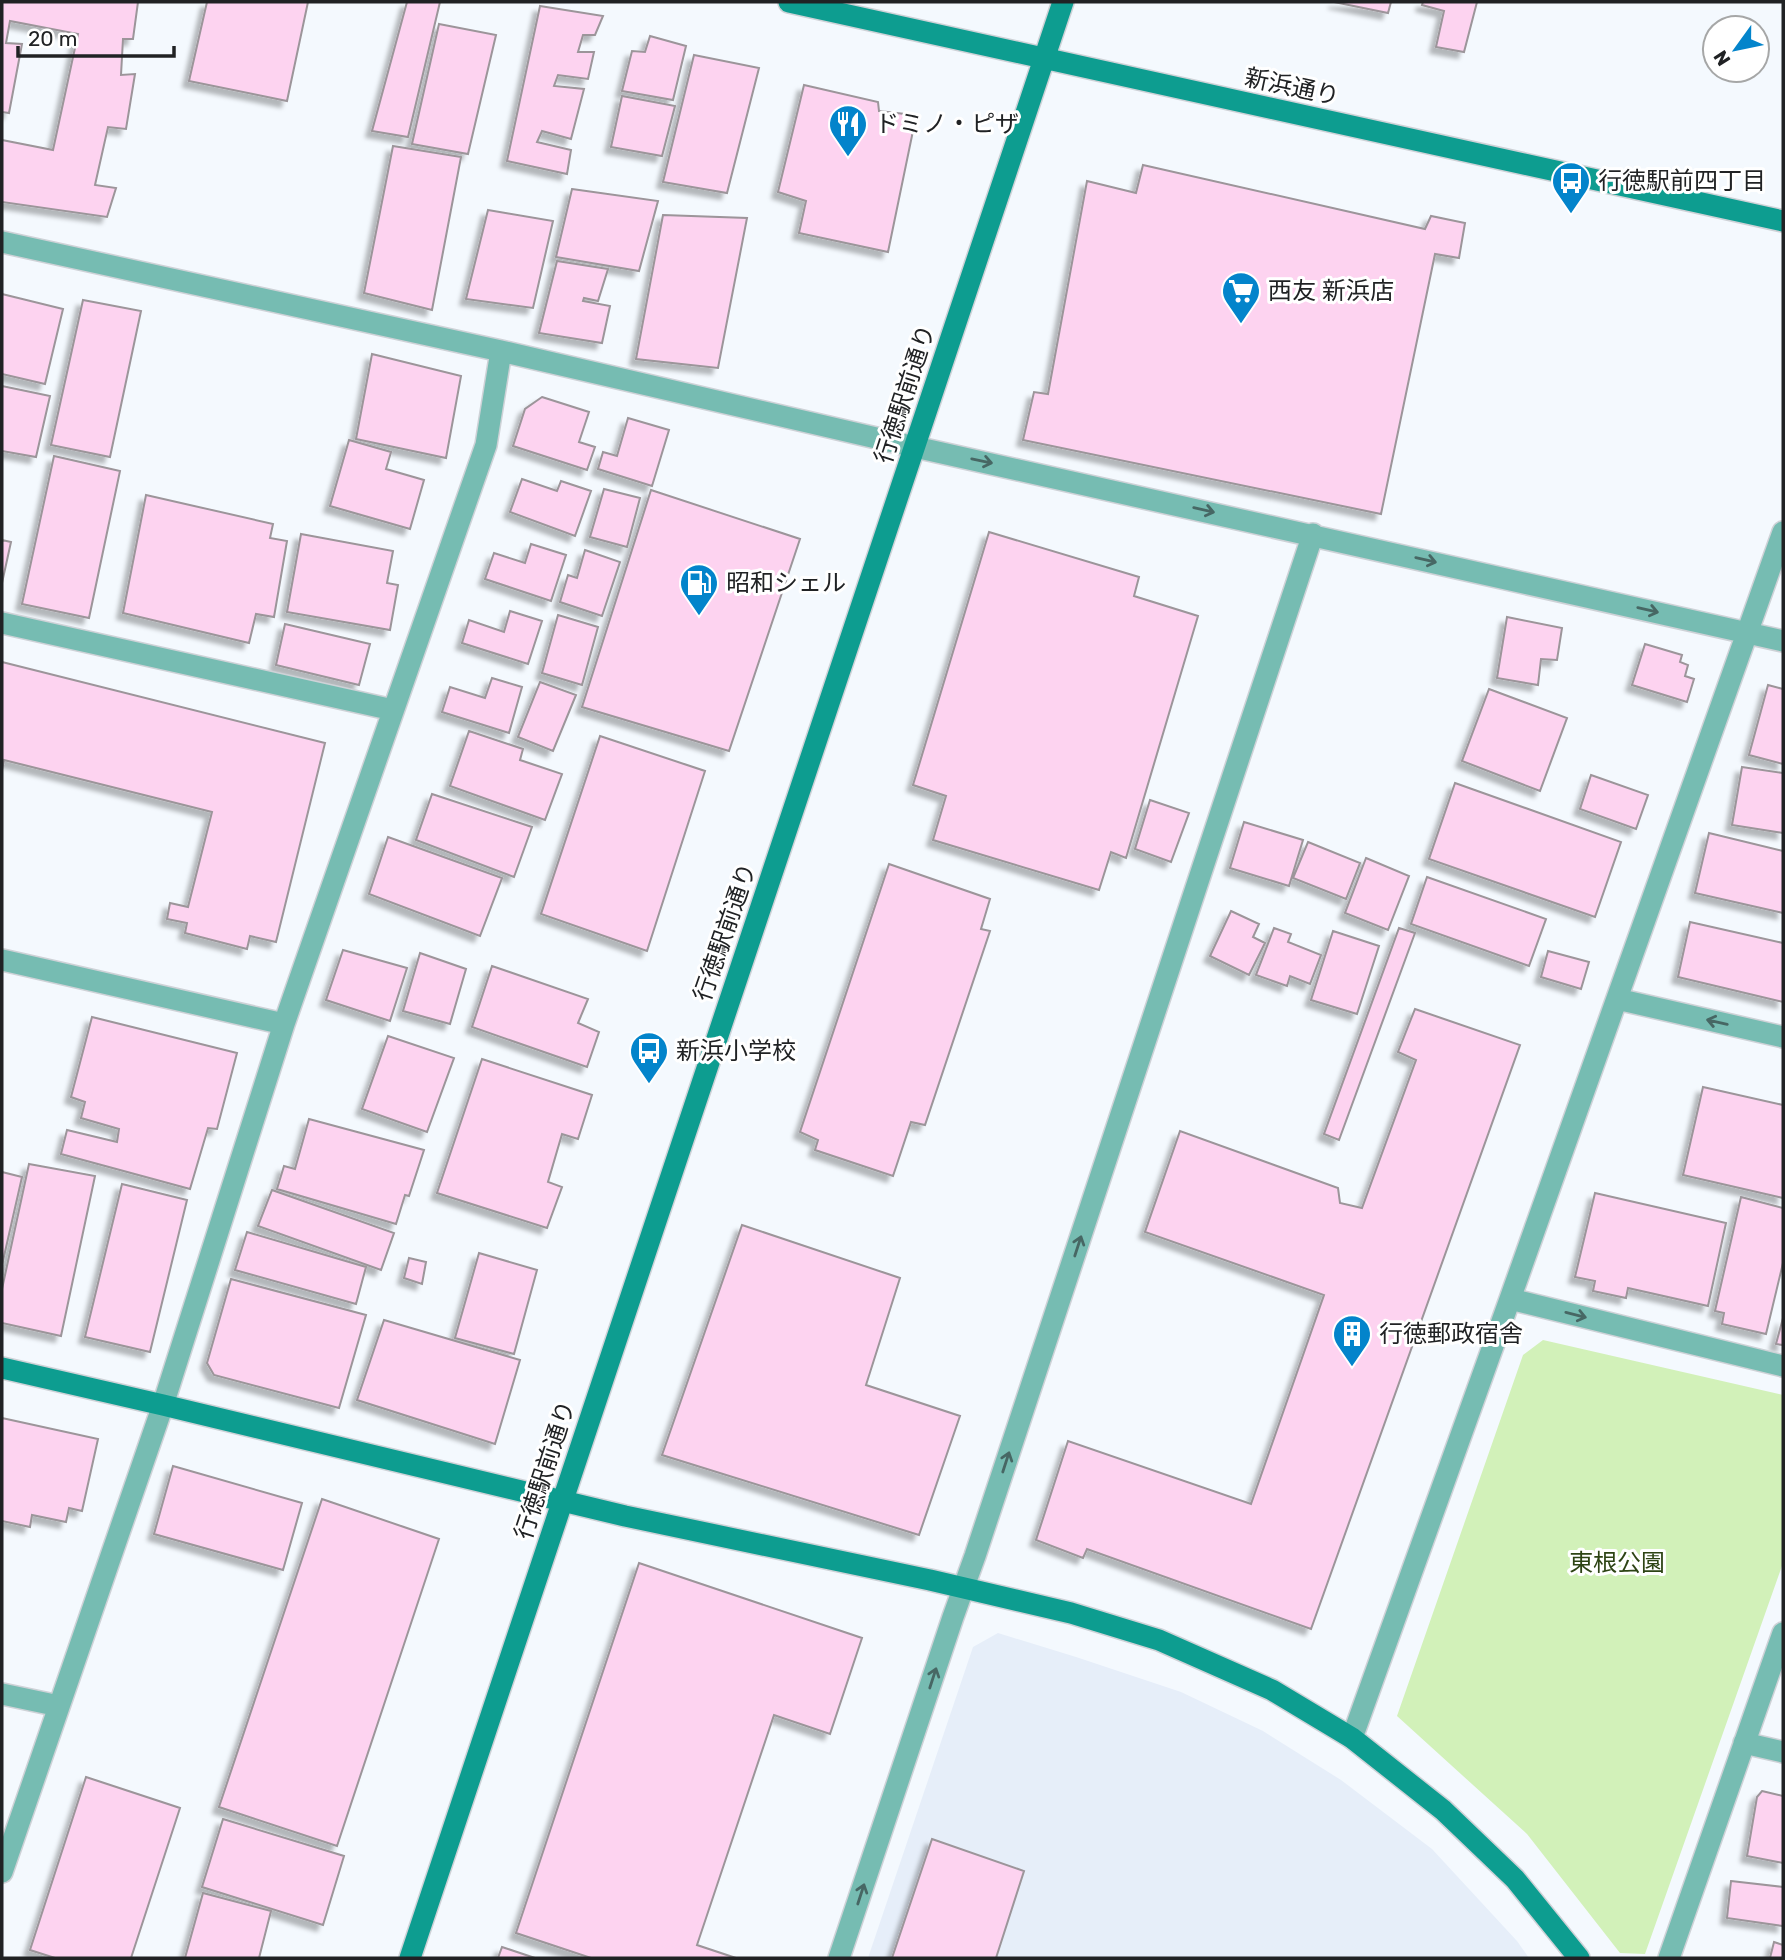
<svg xmlns="http://www.w3.org/2000/svg" width="1785" height="1960" viewBox="0 0 1785 1960" font-family="Rubik,'Noto Sans JP',sans-serif">
	<style>
		.built { fill: #e6eef9 }
		.green { fill: #d2f1b9 }
		.building { fill: #fdd3f0; stroke: #9c959a; stroke-width: 2; filter: url(#shadow) }
		.lines { fill: none; stroke-linecap: round; stroke-linejoin: round }
		.street-casing { stroke: #ced2d7; stroke-width: 24 }
		.secondary-casing { stroke: #ced2d7; stroke-width: 24 }
		.street { stroke: #76bcb2; stroke-width: 21 }
		.secondary { stroke: #0d9d90; stroke-width: 21 }
		.oneway { stroke: #476764 }
		.labels { text-anchor: middle; stroke-width: 6; stroke-linejoin: round; paint-order: stroke }
		.street-label { font-size: 24px; fill: #202224; stroke: #fff }
		.poi-label { font-size: 24px; fill: #202224; stroke: #fff; text-anchor: start }
		.park-label { font-size: 24px; fill: #2d4414; stroke: #fff }
	</style>
	<defs>
		<filter id="shadow"><feDropShadow dx="-6" dy="6" stdDeviation="2" flood-color="#0004"/></filter>
	</defs>
	<rect width="100%" height="100%" fill="#f4f9fe"/>
	<path class="built" d="M 998,1633 L 1076,1657 L 1181,1692 L 1263,1731 L 1341,1780 L 1432,1849 L 1517,1941 L 1529,1958 L 868,1958 L 973,1647 Z"/>
	<path class="green" d="M 1543,1340 L 1783,1395 L 1783,1563 L 1645,1954 L 1620,1953 L 1527,1834 L 1397,1716 L 1523,1355 Z"/>
	<path class="building" d="M 2,2 L 138,2 L 133,39 L 123,39 L 121,75 L 135,74 L 126,129 L 108,127 L 95,185 L 116,188 L 107,217 L 2,202 L 2,140 L 53,150 L 78,34 L 10,21 L 6,43 L 22,44 L 9,113 L 2,112 Z
		M 207,2 L 308,2 L 287,101 L 189,81 Z
		M 407,2 L 440,2 L 408,137 L 372,131 Z
		M 1334,2 L 1391,2 L 1388,13 Z
		M 1423,2 L 1477,2 L 1464,52 L 1436,47 L 1444,11 L 1422,5 Z
		M 540,6 L 603,16 L 595,35 L 583,35 L 578,52 L 594,52 L 588,79 L 558,75 L 554,86 L 584,89 L 571,139 L 542,131 L 537,142 L 571,150 L 567,174 L 507,161 Z
		M 439,24 L 496,35 L 468,154 L 412,144 Z
		M 650,36 L 686,46 L 673,100 L 622,91 L 632,51 L 645,52 Z
		M 694,55 L 759,68 L 727,193 L 663,182 Z
		M 804,85 L 878,102 L 879,111 L 905,114 L 914,126 L 888,252 L 799,233 L 806,201 L 778,192 Z
		M 622,96 L 675,106 L 662,156 L 611,147 Z
		M 393,146 L 461,157 L 432,310 L 364,293 Z
		M 1143,165 L 1425,229 L 1431,216 L 1465,223 L 1459,258 L 1435,254 L 1381,514 L 1023,440 L 1034,392 L 1048,394 L 1087,181 L 1136,193 Z
		M 572,189 L 658,201 L 639,271 L 556,257 Z
		M 488,210 L 553,221 L 533,308 L 466,299 Z
		M 663,215 L 747,218 L 718,368 L 636,359 Z
		M 557,261 L 608,269 L 598,301 L 584,298 L 583,301 L 610,306 L 602,343 L 539,333 Z
		M 2,294 L 63,309 L 45,384 L 2,374 Z
		M 83,300 L 141,311 L 110,457 L 51,445 Z
		M 372,354 L 461,376 L 446,458 L 356,439 Z
		M 2,386 L 50,396 L 36,457 L 2,451 Z
		M 542,397 L 589,412 L 579,442 L 595,447 L 587,470 L 513,446 L 525,409 Z
		M 628,418 L 669,430 L 652,486 L 598,469 L 603,452 L 617,456 Z
		M 349,440 L 391,452 L 386,469 L 424,480 L 410,529 L 330,506 Z
		M 54,456 L 120,471 L 89,618 L 22,604 Z
		M 522,479 L 557,491 L 561,481 L 591,491 L 575,536 L 510,512 Z
		M 604,489 L 640,498 L 627,547 L 590,537 Z
		M 651,490 L 800,539 L 729,751 L 582,707 Z
		M 146,495 L 273,524 L 270,538 L 287,541 L 274,617 L 256,614 L 249,643 L 123,613 Z
		M 989,532 L 1139,577 L 1134,596 L 1198,616 L 1126,858 L 1111,852 L 1099,890 L 933,840 L 946,796 L 913,785 Z
		M 301,534 L 393,551 L 387,583 L 398,585 L 390,630 L 287,612 Z
		M 2,540 L 11,542 L 2,583 Z
		M 531,544 L 566,555 L 551,601 L 485,579 L 494,553 L 525,563 Z
		M 585,550 L 620,562 L 602,616 L 560,602 L 568,575 L 577,578 Z
		M 510,611 L 542,621 L 528,664 L 462,643 L 469,620 L 504,632 Z
		M 558,615 L 598,627 L 582,685 L 542,673 Z
		M 1507,617 L 1562,628 L 1557,660 L 1541,659 L 1538,685 L 1497,678 Z
		M 285,624 L 370,644 L 359,685 L 276,665 Z
		M 1645,644 L 1682,655 L 1680,662 L 1688,665 L 1685,676 L 1694,679 L 1687,702 L 1632,685 Z
		M 2,662 L 325,743 L 276,942 L 250,936 L 247,949 L 185,933 L 187,923 L 167,919 L 170,903 L 188,907 L 212,812 L 4,760 L 2,770 Z
		M 492,678 L 522,687 L 509,733 L 442,712 L 450,687 L 485,698 Z
		M 540,682 L 576,695 L 553,751 L 518,737 Z
		M 1768,685 L 1783,689 L 1783,764 L 1749,755 Z
		M 1489,689 L 1567,718 L 1540,791 L 1462,761 Z
		M 469,731 L 523,749 L 520,760 L 562,774 L 545,820 L 450,786 Z
		M 600,736 L 705,771 L 647,951 L 541,914 Z
		M 1742,767 L 1783,773 L 1783,833 L 1732,825 Z
		M 1591,775 L 1648,795 L 1636,829 L 1580,809 Z
		M 1455,783 L 1621,842 L 1595,917 L 1429,859 Z
		M 432,794 L 532,827 L 514,877 L 416,840 Z
		M 1150,800 L 1189,813 L 1171,862 L 1135,849 Z
		M 1244,822 L 1303,840 L 1289,886 L 1230,868 Z
		M 1709,833 L 1783,851 L 1783,913 L 1695,893 Z
		M 388,837 L 502,878 L 480,936 L 369,894 Z
		M 1308,842 L 1360,863 L 1346,899 L 1293,878 Z
		M 1366,858 L 1409,876 L 1388,930 L 1345,913 Z
		M 889,864 L 990,899 L 981,929 L 990,931 L 925,1125 L 911,1122 L 893,1176 L 815,1150 L 818,1140 L 800,1132 Z
		M 1427,877 L 1546,919 L 1529,966 L 1411,924 Z
		M 1231,911 L 1259,924 L 1253,937 L 1265,943 L 1249,975 L 1210,956 Z
		M 1690,922 L 1783,943 L 1783,1002 L 1678,977 Z
		M 1274,928 L 1291,934 L 1288,942 L 1321,955 L 1310,984 L 1290,976 L 1287,986 L 1256,975 Z
		M 1399,928 L 1415,933 L 1339,1140 L 1324,1134 Z
		M 1333,931 L 1379,946 L 1357,1014 L 1311,1000 Z
		M 343,950 L 407,968 L 390,1021 L 326,1000 Z
		M 1548,951 L 1589,962 L 1581,989 L 1541,977 Z
		M 420,953 L 466,969 L 450,1024 L 403,1011 Z
		M 492,966 L 588,999 L 578,1023 L 599,1032 L 587,1067 L 472,1027 Z
		M 1415,1009 L 1520,1045 L 1311,1629 L 1087,1549 L 1083,1558 L 1036,1540 L 1068,1441 L 1251,1504 L 1324,1295 L 1145,1232 L 1180,1131 L 1338,1188 L 1340,1203 L 1362,1208 L 1416,1060 L 1398,1052 Z
		M 92,1017 L 237,1053 L 217,1129 L 208,1128 L 190,1189 L 61,1154 L 67,1130 L 117,1142 L 119,1129 L 81,1118 L 85,1102 L 71,1097 Z
		M 388,1036 L 454,1058 L 427,1132 L 362,1109 Z
		M 482,1059 L 592,1095 L 578,1139 L 562,1134 L 548,1182 L 562,1187 L 547,1228 L 437,1193 Z
		M 1703,1087 L 1783,1105 L 1783,1198 L 1683,1175 Z
		M 309,1119 L 424,1150 L 409,1196 L 405,1195 L 396,1224 L 277,1189 L 284,1166 L 295,1169 Z
		M 29,1164 L 95,1176 L 61,1336 L 2,1323 L 2,1289 Z
		M 2,1172 L 22,1177 L 2,1265 Z
		M 122,1184 L 187,1200 L 150,1352 L 85,1337 Z
		M 272,1190 L 394,1233 L 381,1270 L 258,1226 Z
		M 1595,1193 L 1726,1223 L 1708,1306 L 1628,1288 L 1626,1298 L 1593,1291 L 1595,1281 L 1575,1277 Z
		M 1741,1197 L 1783,1208 L 1783,1263 L 1766,1334 L 1722,1324 L 1724,1313 L 1715,1311 Z
		M 742,1225 L 900,1278 L 866,1385 L 960,1416 L 919,1535 L 662,1455 Z
		M 247,1232 L 366,1267 L 356,1304 L 235,1270 Z
		M 479,1253 L 537,1270 L 514,1354 L 455,1338 Z
		M 409,1258 L 426,1262 L 422,1284 L 404,1278 Z
		M 231,1279 L 366,1315 L 339,1408 L 214,1375 L 207,1363 Z
		M 1783,1318 L 1783,1345 L 1776,1344 Z
		M 384,1320 L 520,1360 L 495,1444 L 357,1400 Z
		M 2,1418 L 98,1439 L 82,1511 L 69,1508 L 66,1522 L 32,1515 L 30,1527 L 2,1521 Z
		M 173,1466 L 302,1503 L 283,1570 L 154,1534 Z
		M 322,1499 L 439,1539 L 337,1846 L 219,1807 Z
		M 639,1563 L 862,1638 L 830,1734 L 774,1715 L 697,1945 L 736,1958 L 591,1958 L 516,1933 Z
		M 86,1777 L 180,1808 L 131,1958 L 55,1958 L 30,1950 Z
		M 1762,1791 L 1783,1796 L 1783,1863 L 1747,1856 L 1757,1797 Z
		M 223,1819 L 344,1856 L 323,1925 L 202,1887 Z
		M 932,1839 L 1024,1871 L 996,1958 L 892,1958 Z
		M 1731,1881 L 1783,1887 L 1783,1926 L 1727,1918 Z
		M 203,1893 L 271,1911 L 259,1958 L 185,1958 Z
		M 1774,1942 L 1783,1945 L 1783,1958 L 1770,1958 Z
		M 502,1947 L 535,1958 L 498,1958 Z"/>
	<g class="lines">
		<defs>
			<path id="street" d="M 2,242 L 501,351 L 915,447 L 1783,641
				M 2,623 L 393,710
				M 2,960 L 284,1024
				M 1617,999 L 1783,1037
				M 1510,1299 L 1783,1366
				M 2,1694 L 59,1706
				M 1352,1738 L 1510,1299 L 1783,532
				M 1744,1743 L 1783,1752
				M 2,1872 L 163,1405 L 284,1024 L 486,445 L 501,351
				M 839,1958 L 953,1617 L 975,1556 L 1313,534
				M 1669,1958 L 1783,1633"/>
			<path id="secondary" d="M 789,2 L 1783,221
				M 2,1368 L 163,1405 L 625,1516 L 930,1580 L 1071,1613 L 1159,1640 L 1272,1690 L 1352,1738 L 1443,1810 L 1515,1879 L 1579,1958
				M 410,1958 L 1063,2"/>
		</defs>
		<use href="#street" class="street-casing"/>
		<use href="#secondary" class="secondary-casing"/>
		<use href="#street" class="street"/>
		<use href="#secondary" class="secondary"/>
	</g>
	<defs><path id="oneway-shaft" d="M-6 0H5M1.5-3L5.5 0L1.5 3" fill="none" stroke-width="1.6" stroke-linecap="round" stroke-linejoin="round" transform="scale(1.75)"/></defs>
	<g class="oneway">
		<use href="#oneway-shaft" transform="translate(982 461) rotate(12)"/>
		<use href="#oneway-shaft" transform="translate(1204 510) rotate(13)"/>
		<use href="#oneway-shaft" transform="translate(1426 560) rotate(13)"/>
		<use href="#oneway-shaft" transform="translate(1648 610) rotate(13)"/>
		<use href="#oneway-shaft" transform="translate(1717 1022) rotate(-167)"/>
		<use href="#oneway-shaft" transform="translate(1078 1246) rotate(-72)"/>
		<use href="#oneway-shaft" transform="translate(1576 1315) rotate(14)"/>
		<use href="#oneway-shaft" transform="translate(1006 1462) rotate(-72)"/>
		<use href="#oneway-shaft" transform="translate(933 1678) rotate(-72)"/>
		<use href="#oneway-shaft" transform="translate(861 1894) rotate(-72)"/>
	</g>
	<defs>
		<symbol id="restaurant-pin" viewBox="-11 -11 22 30"><path d="M0 17L-7.5 6A9.5 9.5 0 1 1 7.5 6Z" fill="#0384cb" stroke="#fff"/><path d="M-5-6h1v4h1v-4h1v4h1v-4h1v5L-1.5 .5V6h-2V.5L-5-1ZM5-6V6H3V1.5H1.5Q1.5-4 5-6Z" fill="#fff"/></symbol>
		<symbol id="bus-pin" viewBox="-11 -11 22 30"><path d="M0 17L-7.5 6A9.5 9.5 0 1 1 7.5 6Z" fill="#0384cb" stroke="#fff"/><path d="M-5-6H5V4H4V6H2V4H-2V6H-4V4H-5ZM-3.5-4V0h7V-4ZM-3.5 1.2v1.5H-2V1.2ZM2 1.2v1.5H3.5V1.2Z" fill="#fff"/></symbol>
		<symbol id="supermarket-pin" viewBox="-11 -11 22 30"><path d="M0 17L-7.5 6A9.5 9.5 0 1 1 7.5 6Z" fill="#0384cb" stroke="#fff"/><path d="M-6-5.5h2.5l.6 2H6L4.5 2H-2.5L-4.4-4H-6ZM-1.5 3.2a1.3 1.3 0 1 0 .1 0ZM3 3.2a1.3 1.3 0 1 0 .1 0Z" fill="#fff"/></symbol>
		<symbol id="fuel-pin" viewBox="-11 -11 22 30"><path d="M0 17L-7.5 6A9.5 9.5 0 1 1 7.5 6Z" fill="#0384cb" stroke="#fff"/><path d="M-5.5-6h7V0h2V4h1.3V-2.5L3-4.5l.8-.8L6-3V5H2.5V1h-1V6h-7ZM-4.2-4.7v3.2H.2V-4.7Z" fill="#fff"/></symbol>
		<symbol id="building-pin" viewBox="-11 -11 22 30"><path d="M0 17L-7.5 6A9.5 9.5 0 1 1 7.5 6Z" fill="#0384cb" stroke="#fff"/><path d="M-4-6H4V6H1V3H-1V6H-4ZM-2.5-4.3h1.7v1.8h-1.7ZM.8-4.3h1.7v1.8H.8ZM-2.5-1h1.7V.8h-1.7ZM.8-1h1.7V.8H.8Z" fill="#fff"/></symbol>
	</defs>
	<g fill-rule="evenodd">
		<use href="#restaurant-pin" x="826" y="102" width="44" height="60"/>
		<use href="#bus-pin" x="1549" y="159" width="44" height="60"/>
		<use href="#supermarket-pin" x="1219" y="269" width="44" height="60"/>
		<use href="#fuel-pin" x="677" y="561" width="44" height="60"/>
		<use href="#bus-pin" x="627" y="1029" width="44" height="60"/>
		<use href="#building-pin" x="1330" y="1312" width="44" height="60"/>
	</g>
	<g class="labels">
		<g class="street-label">
			<text transform="translate(1292 87) rotate(12)" y="8">新浜通り</text>
			<text transform="translate(905 394) rotate(-72)" y="8">行徳駅前通り</text>
			<text transform="translate(725 932) rotate(-71)" y="8">行徳駅前通り</text>
			<text transform="translate(545 1470) rotate(-72)" y="8">行徳駅前通り</text>
		</g>
		<g class="poi-label">
			<text x="875" y="132">ドミノ・ピザ</text>
			<text x="1598" y="189">行徳駅前四丁目</text>
			<text x="1268" y="299">西友 新浜店</text>
			<text x="726" y="591">昭和シェル</text>
			<text x="676" y="1059">新浜小学校</text>
			<text x="1379" y="1342">行徳郵政宿舎</text>
		</g>
		<g class="park-label">
			<text x="1617" y="1571">東根公園</text>
		</g>
	</g>
	<rect width="1785" height="1960" fill="none" stroke="#202224" stroke-width="7"/>
	<g transform="translate(1736 49) rotate(237)"><circle r="33" fill="#ffffff" stroke="#a6a7a7" stroke-width="2"/>
	<path d="M0-5L12 26L0 18L-12 26Z" fill="#0384cb"/>
	<text y="-10" font-size="19" font-weight="bold" text-anchor="middle" fill="#202224">N</text>
	</g>
	<path d="M18 46v10h156v-10" fill="none" stroke="#202224" stroke-width="3.5"/>
	<text x="28" y="46" font-size="21" fill="#202224" stroke="#ffffff" stroke-width="5" paint-order="stroke">20 m</text>
</svg>
